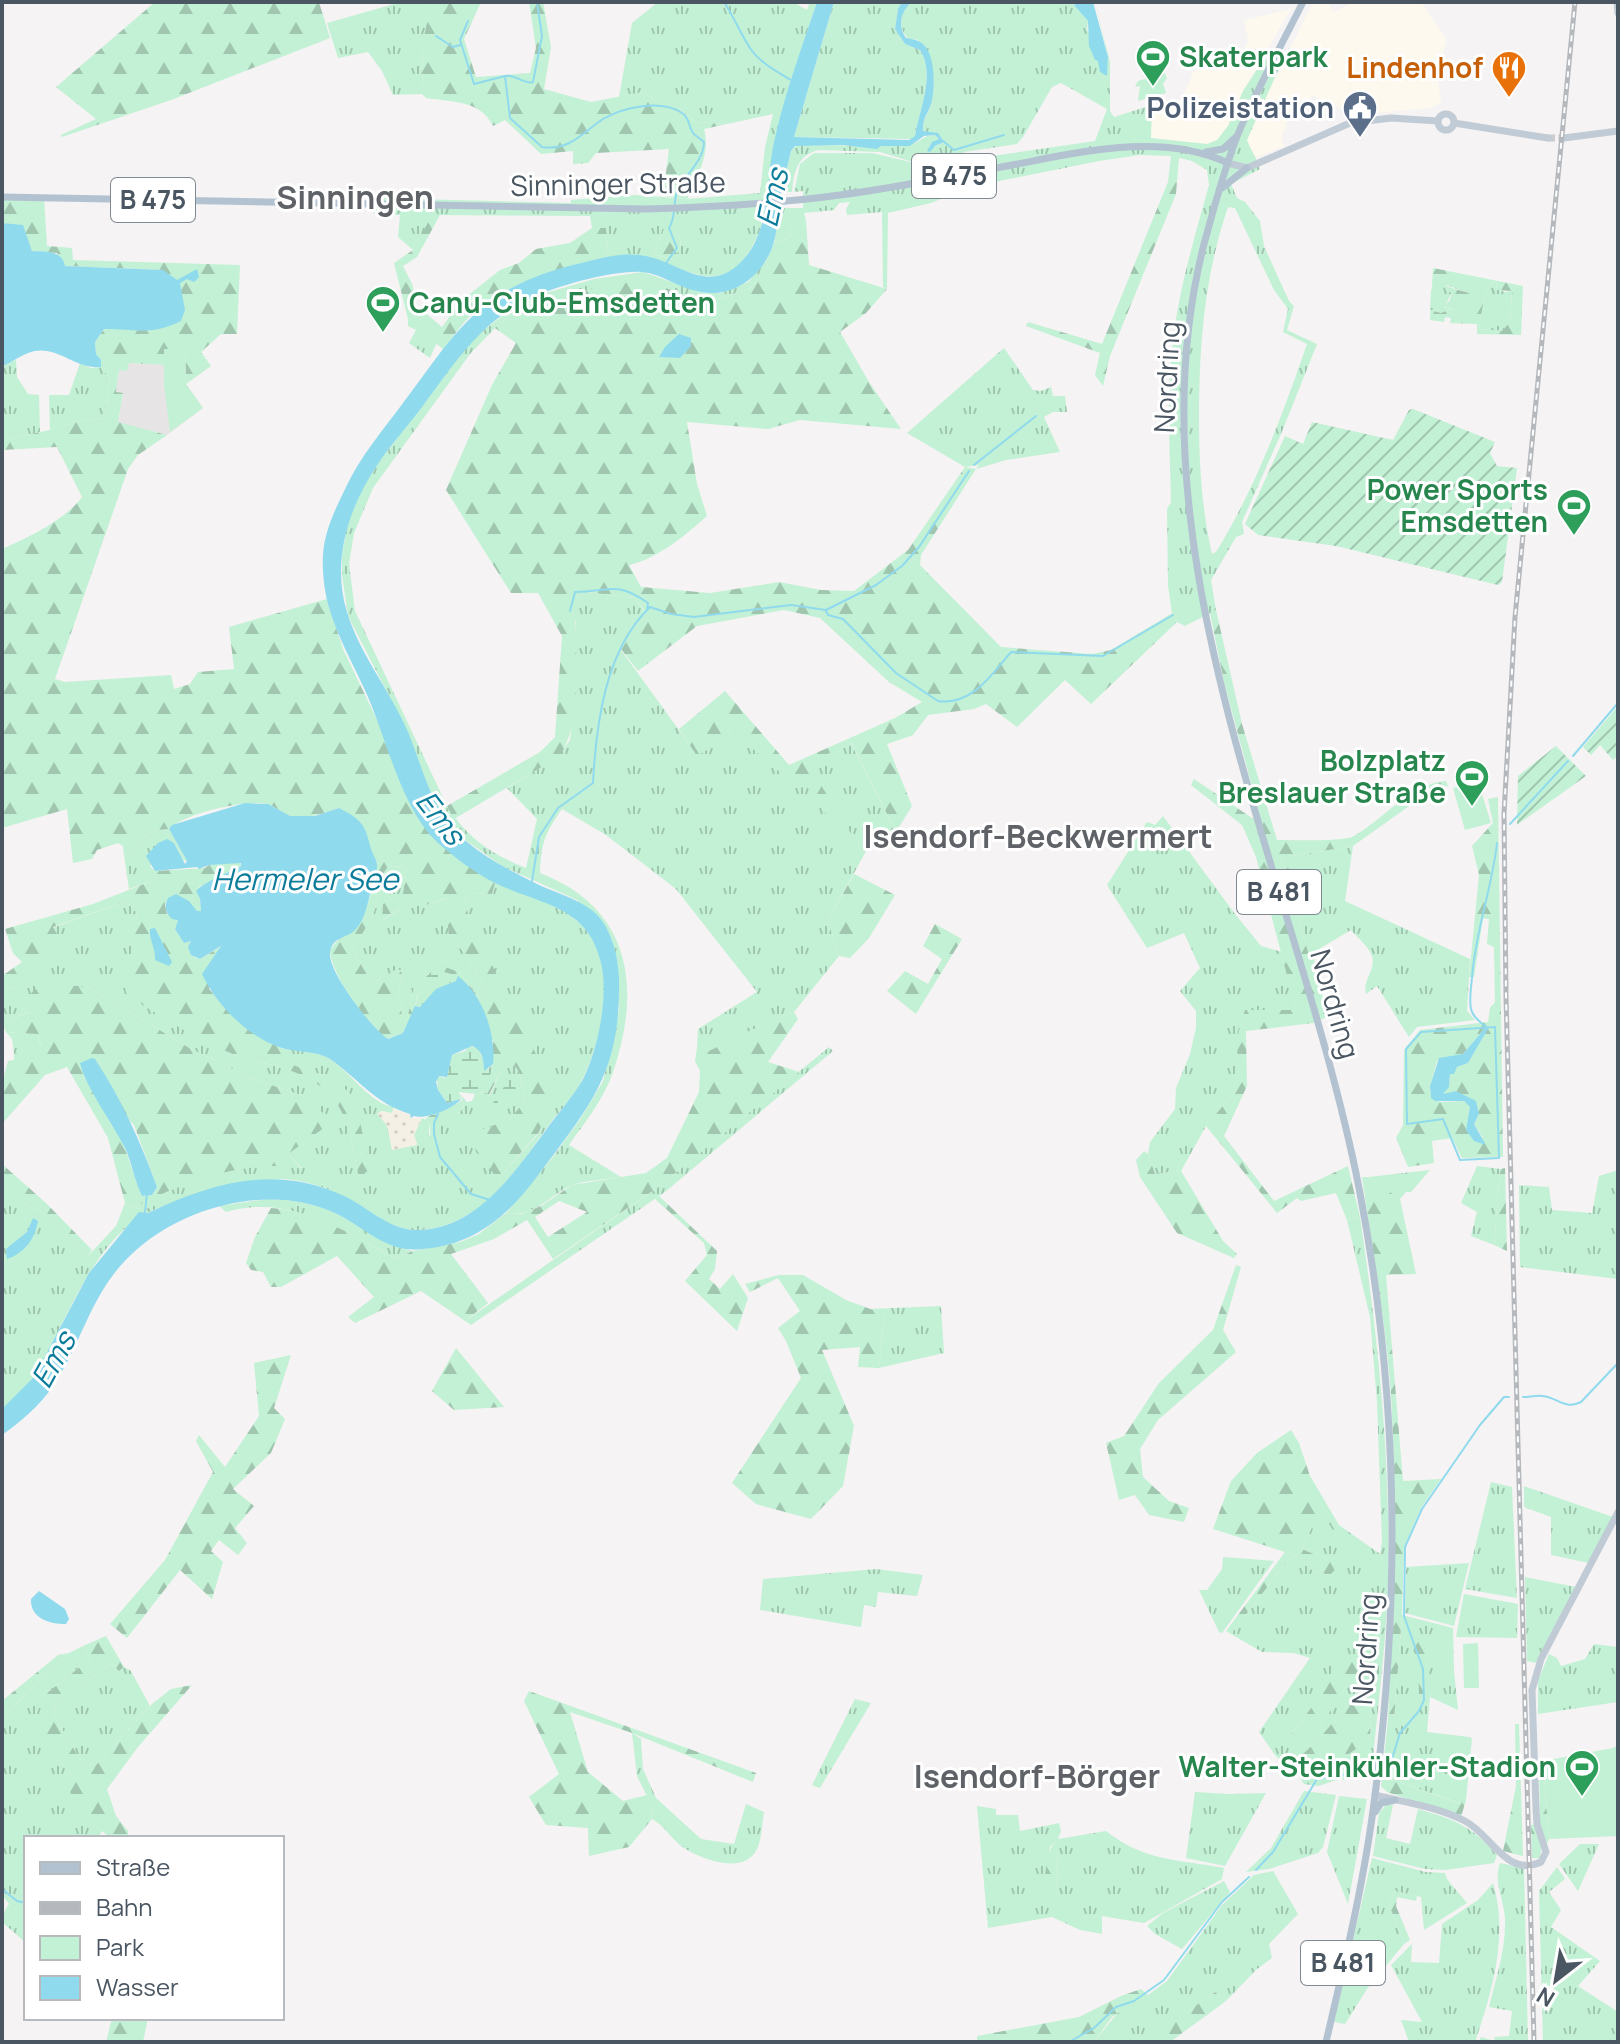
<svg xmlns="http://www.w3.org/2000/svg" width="1620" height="2044" viewBox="0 0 1620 2044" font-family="Manrope,sans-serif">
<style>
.commercial{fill:#fdf9ef}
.education{fill:#e6e4e5}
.grass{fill:url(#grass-tufts);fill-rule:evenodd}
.forest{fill:url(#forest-firs);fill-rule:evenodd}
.wetland{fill:url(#wetland-marsh)}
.sand{fill:url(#sand-dots)}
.park{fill:#c3f1d5}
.garden{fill:url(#garden-furrows)}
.water{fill:#90daee}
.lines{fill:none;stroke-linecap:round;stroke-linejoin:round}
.stream{stroke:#90daee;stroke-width:2}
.secondary-tunnel{stroke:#caccce;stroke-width:7;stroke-dasharray:7 3.5;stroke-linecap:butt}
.secondary{stroke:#c1cbd6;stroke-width:7}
.primary{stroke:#b3c2d1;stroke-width:7}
.rail-casing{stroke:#b5b8bd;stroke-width:5}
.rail{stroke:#fff;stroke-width:2;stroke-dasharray:6;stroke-linecap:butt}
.labels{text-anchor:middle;stroke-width:6;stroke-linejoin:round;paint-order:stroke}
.shield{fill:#fff;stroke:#808990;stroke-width:2}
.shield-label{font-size:26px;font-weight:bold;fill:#4a5661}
.leisure-label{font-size:28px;font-weight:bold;fill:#27864d;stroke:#fff;text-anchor:end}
.food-label{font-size:28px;font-weight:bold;fill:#c56008;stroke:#fff;text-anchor:end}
.service-label{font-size:28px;font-weight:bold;fill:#4e5e75;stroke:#fff;text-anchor:end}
.street-label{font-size:28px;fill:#4a5661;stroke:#fff}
.water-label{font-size:30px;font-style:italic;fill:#0c7c9b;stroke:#fff}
.quarter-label{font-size:32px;font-weight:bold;fill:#5f6368;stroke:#fff}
</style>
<defs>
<pattern id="grass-tufts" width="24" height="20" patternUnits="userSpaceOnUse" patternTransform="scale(2)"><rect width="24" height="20" fill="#c3f1d5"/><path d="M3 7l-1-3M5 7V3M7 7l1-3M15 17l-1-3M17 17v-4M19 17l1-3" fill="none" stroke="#a0c6b0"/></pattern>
<pattern id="forest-firs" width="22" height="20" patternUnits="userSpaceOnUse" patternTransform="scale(2)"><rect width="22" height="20" fill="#c3f1d5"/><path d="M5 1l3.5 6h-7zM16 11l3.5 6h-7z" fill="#a0c6b0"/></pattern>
<pattern id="wetland-marsh" width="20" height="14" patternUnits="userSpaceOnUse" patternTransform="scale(2)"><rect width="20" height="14" fill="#c3f1d5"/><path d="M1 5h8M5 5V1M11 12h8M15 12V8" fill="none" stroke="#a0c6b0"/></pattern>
<pattern id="sand-dots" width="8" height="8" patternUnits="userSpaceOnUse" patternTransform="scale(2)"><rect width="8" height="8" fill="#f5f0e5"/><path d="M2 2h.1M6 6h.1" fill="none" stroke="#d4d0c7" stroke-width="1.8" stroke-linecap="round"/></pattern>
<pattern id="garden-furrows" width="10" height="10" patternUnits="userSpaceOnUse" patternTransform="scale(2)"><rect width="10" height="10" fill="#c3f1d5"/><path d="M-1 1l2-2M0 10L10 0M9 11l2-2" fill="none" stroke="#a0c6b0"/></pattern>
</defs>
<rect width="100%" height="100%" fill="#f5f3f3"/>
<path class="commercial" d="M1313 2H1328L1333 12 1353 2H1421L1447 40 1437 72 1441 103 1431 108 1355 115 1312 95 1298 122 1289 118 1281 138 1284 146 1257 157 1251 151 1247 140 1251 128Z
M1291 9 1243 91 1228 126 1217 140 1208 144 1150 138 1152 109 1170 105 1181 99 1191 79 1192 72 1239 52 1246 46 1248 39 1244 20Z"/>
<path class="education" d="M185 349 186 384 203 408 167 435 118 423 123 394 116 392 119 370 128 363 163 365Z"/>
<path class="grass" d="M401 2H431L423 44 422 94 393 95 382 71 368 52 338 58 327 23Z
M658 2H793L807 10 810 2H817L791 80 760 230C721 325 675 242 607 258L606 229 592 228 590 216 433 215 413 250 398 237 400 215 375 214 373 212 376 198 571 203V200L635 195 687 199 760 193 765 147 773 114 727 124 695 122 679 107H665L643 92 619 97 632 23ZM664 230 678 231 681 244 674 260 653 254Z
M834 2H902L898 9 895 29 905 44 920 50C936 75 919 110 915 136L912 139 794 137Z
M911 2 989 4 1072 2 1088 21 1087 29 1106 76 1108 57 1095 2 1110 62V111L1114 117 1152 105 1151 138 1207 144 1217 140 1228 126 1243 91 1264 59 1280 66 1247 140C1251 151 1257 158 1260 169L1231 184 1237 198 1245 202 1260 221 1264 246 1289 301 1294 306 1287 330 1317 344 1281 434 1242 522 1244 534 1236 537 1211 580 1216 610 1185 626 1177 622 1174 613 1172 614 1168 585 1167 509 1171 502C1170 449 1166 394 1173 341 1179 288 1195 236 1209 185L1207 170 1192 161 1171 156 1140 155 1099 161 970 187 931 203 888 213 887 289 883 287 882 212 847 215 846 209 850 202 839 203 834 210 804 213 806 220 791 226 789 239 775 241 776 216 780 208H803V191L794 192 800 164 814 153H872L919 164 946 158 913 162 880 152 818 150C797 156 794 172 792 192H782L791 151 797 145 910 146 927 136 935 135 939 139 929 146 932 148 944 142 938 134 923 131C922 118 930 113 932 101 936 82 932 51 916 39L910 40C896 28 900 14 911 2ZM1061 83 1107 109 1095 141 965 160 964 152 1017 144 1023 137 1052 87ZM1228 207 1235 208 1274 290 1288 309 1283 332 1307 344C1282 416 1256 487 1216 552L1212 554C1202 511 1199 464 1199 420 1199 345 1204 278 1228 207Z
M766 261 769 267 749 289 718 299 684 295 651 282 525 305 495 328 470 354 373 488 354 533 349 564 355 611 447 806C466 837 492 855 526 868L537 819 507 788 559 756 570 740 576 686V622L572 610 579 591 634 598 645 612 621 650 697 755 735 733 799 788 806 784 860 862 828 920 839 956 794 1012 776 1018 707 1053 697 1048 698 1029 757 992 676 889 606 835 562 809C545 833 541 843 540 873 631 908 642 987 613 1072 604 1099 585 1122 569 1145L621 1177C606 1180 584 1180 570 1186 548 1197 533 1218 506 1213L552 1158 581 1118 603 1081 619 1010 618 965 612 939 577 900 502 866 464 839 439 810 424 779 407 731 348 616 342 575V554L348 522 362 488 381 459 458 358 476 336 514 307 535 296 594 279 643 272 704 293H720L748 282Z
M1435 274 1469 278V293L1446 285 1452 293 1444 307 1463 313 1465 314 1463 318 1446 311 1442 313 1430 310 1431 290 1438 284Z
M1493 281 1497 283 1496 289 1505 292 1512 291 1510 322 1502 331 1479 329 1484 298Z
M418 317 443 339 438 345 436 344 430 358 409 343 416 330 408 326V319Z
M1004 348 1033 390 1041 391 1051 387 1053 396H1065L1067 412H1053L1044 417 1060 452 1006 460 976 469 979 465 965 467 907 433Z
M16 360 17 377 28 394 39 395 40 432 2 440V364Z
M80 363 91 368 101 367 110 378 104 418 79 421 50 430 49 395H69Z
M850 741 896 832 872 839 864 855 807 764Z
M1163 816 1235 914 1261 946 1282 952 1296 1010H1245L1236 1090 1206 1126 1181 1171 1155 1174 1148 1154 1150 1142 1175 1109 1176 1088 1190 1054 1196 1028V1011L1180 991 1200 968 1184 933 1147 948 1107 885 1147 822 1155 825Z
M169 829 187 861 183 860 174 843 150 866 155 871 154 880 129 889 124 855 138 849C144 833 153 830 169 829Z
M1353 846 1345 901 1470 959 1467 1011 1475 1020 1417 1027 1409 1037 1377 986 1366 994C1362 981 1376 970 1372 956 1369 947 1358 938 1351 930L1309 955 1280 858Z
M407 866 403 894 383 920 405 906H423L447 898 449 940 464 951 489 995 479 998 459 972 414 989 408 1016 402 1015 398 993 403 975 398 969 378 981 369 978 353 951C357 938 366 929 372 917 380 901 375 882 388 867Z
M495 883C544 901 596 912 604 972 608 1006 598 1048 583 1078 576 1094 562 1108 551 1122 518 1168 479 1231 415 1230 390 1230 367 1207 345 1197 327 1188 302 1179 281 1179 270 1179 257 1184 246 1186 213 1194 178 1198 147 1213 93 1241 65 1325 35 1375 27 1389 14 1399 2 1409V1184L25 1204 43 1213 87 1257 116 1226 125 1203 134 1208C178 1183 252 1157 302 1168L288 1154 306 1097 248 1077 191 1049 88 987 2 1023V991L22 984 52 928 126 901 137 913 126 994C162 1017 198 1040 238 1056 252 1062 266 1063 280 1067 345 1086 348 1120 359 1178L369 1169 334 1079 283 1062 284 1049C298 1050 316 1051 328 1058 349 1070 370 1104 394 1107L392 1113 381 1111 390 1135 392 1150 417 1144 414 1135 422 1118 429 1121V1134L434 1141 439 1136 437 1124 460 1112 464 1105 460 1094 467 1102 472 1101 475 1094 484 1092 490 1095 506 1059C522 1067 522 1085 525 1101L509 1120 498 1179 539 1133 496 974 469 918 465 900 471 893 492 894Z
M6 1032 37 1034 41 1047 14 1054 12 1039Z
M829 1047 833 1051 665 1192 471 1325 465 1321 657 1188Z
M1477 1166 1500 1169 1494 1245 1471 1236 1477 1212 1461 1203Z
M1430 1170 1411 1192H1406L1400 1199 1368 1177Z
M1618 1170V1279L1520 1267 1519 1185 1549 1187 1552 1210 1592 1213 1599 1176Z
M267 1199C292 1200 317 1203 339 1215 364 1229 384 1244 412 1251L397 1259C344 1231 289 1193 226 1212L219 1206Z
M1360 1217C1378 1338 1391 1460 1388 1583 1386 1648 1377 1713 1371 1778L1336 1780 1319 1786 1314 1778 1370 1739 1374 1652 1314 1704 1287 1740 1290 1749 1319 1728 1350 1681 1361 1689 1318 1740 1288 1768 1275 1755 1259 1732 1310 1658 1294 1653 1262 1652 1231 1634 1292 1555 1299 1556 1313 1571 1329 1575 1338 1565 1302 1549 1320 1509 1333 1529 1339 1525 1380 1554 1382 1542 1377 1402 1370 1317 1347 1220Z
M941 1306 944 1353 879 1368 884 1315 870 1309Z
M1491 1482 1512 1487 1517 1598 1465 1589Z
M1524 1486 1613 1517 1589 1563 1551 1555V1517L1524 1507Z
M1223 1557 1274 1561 1222 1633 1219 1632 1199 1590H1207L1222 1569Z
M1469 1563 1454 1626 1405 1613 1406 1567Z
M876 1569 923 1575 917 1596 878 1592 876 1607 864 1605 861 1627 760 1610 763 1579Z
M1525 1577 1576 1587 1536 1663 1527 1661Z
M1464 1594 1518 1604 1517 1638 1456 1637Z
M1402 1615 1453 1628 1454 1671 1458 1710 1430 1697 1427 1732 1469 1737 1462 1804 1382 1776 1388 1719H1394Z
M1594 1644 1618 1647V1702L1538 1714V1681L1549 1654 1557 1658 1561 1666 1585 1659Z
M83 1646 90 1659 47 1693V1744L74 1779 95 1824 88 1838H26V1943L2 1922V1915L9 1904 2 1895V1717L69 1653Z
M111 1664 119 1671 124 1667 131 1671 150 1706 96 1765 83 1764 54 1716 55 1704Z
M855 1699 871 1703 820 1788 812 1785Z
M632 1733 641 1739 643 1769 656 1798 701 1839 734 1844 746 1804 764 1812C762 1823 762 1839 757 1849 744 1876 701 1859 684 1848 672 1840 665 1826 652 1819L651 1804 637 1776Z
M1304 1791 1336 1795 1323 1847 1318 1853 1269 1869 1246 1872 1271 1848Z
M1195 1792 1229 1794 1266 1793 1225 1866 1186 1858Z
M1339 1796 1367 1799 1348 1904 1327 1852Z
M1386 1805H1393L1386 1838 1410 1844 1418 1809C1455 1820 1471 1825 1497 1855L1494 1863 1445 1870 1425 1869 1373 1856 1379 1813Z
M977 1806 996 1809V1815H1018L1020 1831 1059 1823 1061 1831 1058 1839 1106 1831C1145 1862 1178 1859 1224 1868L1222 1879 1144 1923 1102 1916 1080 1918 1058 1905 1057 1841 1050 1847C1047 1871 1044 1893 1052 1917L988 1928Z
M1580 1844H1599L1578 1891 1559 1864Z
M1372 1858 1426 1872 1445 1873 1447 1879 1467 1903 1424 1930 1421 1897 1394 1891 1390 1907 1404 1944 1367 1989 1345 2024 1334 2022Z
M1500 1863 1524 1868 1528 2042H1479L1481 2037 1494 2041 1495 2037 1509 2036 1512 2011 1489 2007C1496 1978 1506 1949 1505 1919 1504 1899 1493 1882 1500 1863Z
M1557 1867 1565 1879 1549 1892 1561 1910 1551 1927 1600 1961 1578 1986 1618 2012V2042H1543L1539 1891Z
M1273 1871 1298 1914 1269 1944 1272 1958 1257 1969 1226 2001 1215 1992 1147 2041 1094 2042 1119 2011 1148 1995 1167 1981 1222 1905 1254 1875Z
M1224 1881 1230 1892 1182 1949 1155 1934 1147 1926 1163 1913Z
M1493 1883C1509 1935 1492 1992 1475 2042H1409L1401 2020 1422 2022 1391 1965 1412 1944 1411 1962 1439 1963 1442 1924 1478 1900Z"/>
<path class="forest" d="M155 2H319L330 38 171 100 62 137 61 135 96 119 56 87Z
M431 2H481L464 39 476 77 530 73 536 48 529 2H543L551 47 544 89 591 102 643 92 665 107H679L695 122 727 124 704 129C711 155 697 175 687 199L663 196 669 149 596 153 588 163 573 164V151L541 154 505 120 493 126C481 100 451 102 426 98L422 94 423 42Z
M1171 156 1179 157 1176 194 1110 356 1103 386 1095 375 1100 353 1026 326 1028 322 1102 344 1168 182Z
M2 197 44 198 47 246 72 248 73 260 240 265 237 334H221L201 352 211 366 186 384 185 350 164 349V365L129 363 127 371 119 370 116 392 123 393 118 422 167 435 138 455 128 469 55 679 65 682 171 675 174 689 190 684 198 672 234 669 229 627 327 599 343 649 434 839 495 883 492 894 471 893 465 900 469 918 554 1091 539 1132 498 1179 476 1152 474 1132 509 1120 525 1101C522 1085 522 1066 506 1060L489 1095 484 1092 493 1064V1040L418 994 414 1010 403 1033 387 1039C367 1025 331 975 330 950 339 936 354 929 362 916 370 903 370 892 375 879L339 808C324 813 304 821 289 816 281 813 274 805 266 804 246 799 183 814 169 829 153 830 144 833 138 849L124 855 123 846 118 843 97 850 92 859 73 863 67 809 2 828V549C29 537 64 521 82 497L57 447 2 450V440L50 430 79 421 104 418 110 378 101 367V360L96 354 95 342 104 329H121L163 270 65 266 57 253 32 251 22 226 2 223ZM407 866 403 894 383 904 382 920 405 906H423L446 898 449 941 464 951 489 995 479 998 459 972 430 962 414 989 408 1015H402L398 993 403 975 398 968 378 981 369 978 353 951C358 937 366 930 372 917 380 901 375 882 388 867Z
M432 215H440L417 257 403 266 412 284 417 306 442 327 461 301 500 270 519 263 536 249 570 243 592 228H606L607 258C562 267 506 283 471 315 461 325 452 338 443 349L438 345 442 339 418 317 408 319 394 263 413 250Z
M673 218 681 225 678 231 681 244 675 260 653 254 664 230 660 225Z
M806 220 809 265 887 289 866 313 840 332 869 382 901 429 800 420 768 429 687 422 697 484 707 516C686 535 657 559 629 565L641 587 710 593 779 582 821 590 854 591 908 550 965 467 976 469 921 555 920 565 1001 647 1092 654 1111 650 1174 612 1177 622 1091 704 1065 680 1017 727 986 704 974 709 928 715 913 735 887 744 912 806 896 832 851 742 808 764 864 855 860 862 806 785 799 789 735 733 697 756 679 729 725 691 789 765 895 718 922 702 889 682 820 618 784 610 697 626 638 671 621 649 645 611 634 598 579 591C571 613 576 612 576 634 576 673 581 722 560 756L454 819 447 806 540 752 555 737 562 636 538 593H511L446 490 492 385 516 343 495 328 525 305 613 283 651 282 684 295 718 299 749 289 769 267 766 261 775 241 789 239 791 226Z
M1433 268 1523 286 1521 335 1477 334V324L1450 323 1451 318 1445 317 1444 322 1430 320ZM1435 274 1469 279V293L1445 286 1446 291 1452 293 1450 300 1443 306 1454 310 1460 315 1464 313 1463 318 1446 311 1441 313 1430 310 1431 300 1433 299 1431 294 1435 293 1431 290 1439 285ZM1493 281 1497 283 1496 290 1512 291 1510 322 1502 331 1479 329 1484 298Z
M1216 610 1242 724 1277 840C1294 840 1342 842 1354 836 1384 819 1410 784 1446 781L1448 786 1433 789 1353 846 1280 858 1309 955 1313 954 1327 1017 1313 1023 1246 1031 1247 1086 1224 1136 1274 1201 1348 1166 1360 1217 1347 1220 1336 1193 1301 1201 1297 1198 1277 1213 1206 1126 1236 1090 1238 1034 1245 1010H1296L1256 857 1242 825 1191 785 1194 779 1252 818 1260 816 1224 682 1210 613Z
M1498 797 1503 1157 1462 1158 1452 1138 1432 1141 1434 1163 1408 1167 1396 1138 1403 1125 1404 1050 1420 1030 1488 1022 1490 1008 1495 1002 1494 947 1487 944 1489 919 1483 918 1474 977H1469L1479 875 1472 846 1493 823 1488 799ZM1485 1028H1488L1468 1063 1457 1067 1450 1074V1080L1443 1095 1456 1091 1479 1114 1474 1124 1483 1138 1466 1130 1471 1108 1464 1101 1440 1102 1431 1098 1430 1086 1437 1061 1463 1054Z
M228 862H240L241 866 199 887 197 893 200 899 201 911H197L190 905 168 898 165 905 167 914 178 920 175 929 185 943 190 940V951L194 957 200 959 222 946 209 989C233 1016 250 1034 284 1049V1062L334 1079 355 1098 370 1169 359 1178C348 1120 345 1087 280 1067 267 1063 252 1062 238 1056 198 1041 162 1017 125 994L137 913 126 901 53 927 66 950 22 984 2 991V976L22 962 13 953 5 929 93 904 154 880 155 871 205 868 209 865Z
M854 874 895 895 869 938 850 958 839 956 828 920Z
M935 924 962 939 916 1014 887 991 905 971 928 984 942 959 923 946Z
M42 983 88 987 191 1049 248 1077 306 1097 332 1122 288 1154 302 1169C252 1157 178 1183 134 1208L125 1203 108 1138 67 1067 45 1075 2 1124V1083L8 1061 14 1060V1054L41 1046 37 1034 6 1032 2 1023 29 1012 27 997ZM83 1075 134 1125 157 1187 152 1195 142 1196C135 1181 132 1168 127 1154 118 1127 99 1098 83 1075Z
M794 1012 798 1019 768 1062 799 1072 657 1188 553 1259 527 1220 494 1239 451 1254 488 1303 465 1321 421 1291 355 1323 348 1317 374 1297 337 1256 281 1287H271L263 1272 251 1270 246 1263 255 1237 271 1208C318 1211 356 1238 397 1259L412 1251 460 1242 479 1234 506 1213 521 1214 541 1206 572 1185 646 1173 667 1158 699 1092 700 1071 695 1061 697 1048 707 1052 776 1018ZM559 1201 587 1212 548 1237 535 1217Z
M1144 1151 1148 1154 1155 1174 1181 1171 1223 1241 1237 1254 1234 1258 1177 1233 1140 1177 1136 1160Z
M2 1164 46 1203 92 1250 87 1257 43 1213 25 1204 2 1184Z
M1505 1168 1507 1251 1494 1245 1500 1169Z
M1362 1177H1368L1400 1199 1416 1274 1386 1275 1403 1481 1441 1479 1421 1508 1404 1547 1402 1615 1394 1720 1388 1719C1393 1611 1397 1504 1391 1395 1386 1322 1372 1250 1362 1177Z
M659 1196 717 1251 715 1269 709 1279 720 1289 733 1274 748 1298 737 1331 685 1281 707 1255 704 1243 655 1199Z
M1236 1265 1241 1267 1223 1330 1236 1352 1158 1420 1140 1449 1143 1477 1169 1501 1189 1508 1184 1522 1149 1515 1135 1495 1119 1500 1106 1443 1124 1436 1159 1383 1213 1330Z
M779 1275H803L846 1300 884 1314 879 1368 858 1367 860 1347 822 1350 854 1426 843 1486 811 1519 756 1504 732 1483 801 1378 786 1341 778 1328 800 1311 778 1278 750 1292 745 1284Z
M456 1348 504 1407 454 1410 432 1391Z
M291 1355 274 1408 285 1419 271 1453 233 1489 254 1506 235 1528 247 1543 238 1555 219 1540 211 1551 223 1562 212 1599 180 1570 127 1638 110 1624 165 1560 213 1472 196 1441 199 1435 225 1467 259 1416 254 1363Z
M1291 1430 1299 1443 1310 1476 1339 1525 1333 1530 1320 1510 1302 1549 1339 1565 1330 1575 1313 1571 1299 1556 1292 1555 1231 1634 1226 1631 1285 1552 1213 1529 1231 1481 1257 1453Z
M1410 1619 1428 1661 1431 1694H1419L1418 1663 1404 1623Z
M106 1636 124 1667 119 1671 111 1664 55 1704 54 1716 83 1764 96 1765 152 1704 171 1689 192 1685 138 1747 107 1789 116 1816 128 1831V1838H111L102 1831 98 1838H88L95 1824 70 1792 74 1779 47 1744 36 1721 47 1693 90 1659 83 1646Z
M1374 1651 1370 1739 1315 1778 1319 1786 1304 1784 1291 1765 1318 1740 1361 1689 1350 1681 1319 1728 1289 1750 1287 1740 1314 1704 1337 1664Z
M69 1653 2 1717V1725V1701L58 1655Z
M529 1691 756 1773 753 1782 632 1733 570 1712 588 1772 623 1801 647 1795 651 1804 652 1819 629 1847 589 1856 588 1828 546 1825 529 1797 559 1774 524 1701Z
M1515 1724H1519L1523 1856 1503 1851 1516 1786Z
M1469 1737 1472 1738 1466 1800 1461 1817 1387 1792 1381 1786 1382 1776 1461 1804Z
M1539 1761H1543L1549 1839 1548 1842 1542 1844 1540 1858H1532L1531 1825 1540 1824Z
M1057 1840 1058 1904 1080 1918 1102 1916V1934L1080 1930 1052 1917C1045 1896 1040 1857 1057 1840Z
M1394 1891 1417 1896 1416 1901 1397 1897 1396 1906 1410 1940 1404 1944 1390 1907Z
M1141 1989 1148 1995 1112 2017 1094 2042H977V2036L1079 2017 1121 1996Z
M1215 1992 1226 2001 1170 2042H1144Z
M112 2018H148L143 2042H106Z"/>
<path class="wetland" d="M434 969 458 976V979L436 989 421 1007 415 1006 423 980Z
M469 1046 478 1048 488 1069 493 1064 486 1091 476 1094 459 1092 461 1099 447 1103 438 1090 437 1079 439 1076 445 1078 452 1055 465 1051Z
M512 1075 514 1077 517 1098 508 1109 495 1110 493 1103Z
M462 1100 464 1104 460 1112 438 1124 439 1136 434 1141 431 1139 429 1121 425 1119C436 1110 450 1109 462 1100Z"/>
<path class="sand" d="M394 1107 410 1115 411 1118H422L414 1135 417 1145 392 1150 387 1125 377 1114 381 1111 392 1113Z"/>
<path class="park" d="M1165 73 1167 78 1163 84 1166 93 1138 101 1140 86 1135 87 1138 81Z
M164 349H185L186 384 203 408 170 432 164 384Z
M1471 783 1482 794 1491 823 1465 830 1453 788Z
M1429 1637 1453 1638V1670L1434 1671 1426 1641Z
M1478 1643 1479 1688H1464L1463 1644Z
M1618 1745V1836L1549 1839 1543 1761 1613 1748Z"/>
<path class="garden" d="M1413 409 1495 442 1490 453 1497 466 1517 468 1502 582 1498 585 1336 546 1258 535 1245 524 1285 436 1303 444 1312 422 1393 440 1409 410Z
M1618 706V756L1613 760 1600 745 1591 755 1583 747Z
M1556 746 1586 776 1517 825 1518 776Z"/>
<path class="water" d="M817 2H834L794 137 909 140 915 136C919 110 936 75 920 50L905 44 895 29 898 9 902 2H911C901 13 897 25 906 38 910 39 914 39 918 41 936 48 935 85 932 101 929 113 922 118 923 131L938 133 944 142 935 146 930 152 927 151 932 142 939 139 935 135 924 136 910 146H881L877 149 843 145 795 146 791 151 776 216C781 257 745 300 701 292 680 289 663 274 642 272 613 270 557 286 531 298 481 321 454 364 422 407 408 426 391 444 378 464 349 506 331 561 347 612 359 653 391 692 408 732 424 771 432 813 466 841 487 859 513 872 537 884 556 893 576 898 593 911 611 926 618 955 619 977 621 1071 593 1102 539 1174 511 1212 480 1241 432 1248 417 1250 405 1251 391 1245 372 1238 356 1223 337 1214 302 1197 262 1196 225 1205 182 1215 140 1239 113 1275 88 1308 77 1350 54 1385 40 1405 22 1421 2 1435V1409L34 1377 89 1273 139 1212 148 1213C211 1183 275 1164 342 1195 365 1205 388 1229 414 1230 475 1232 514 1173 546 1130 557 1114 572 1098 582 1081 598 1051 609 996 601 963 588 905 540 905 495 883 475 873 454 857 437 842 402 809 387 741 368 697 354 665 337 637 328 604 324 589 322 569 323 554 325 529 336 508 346 487 360 457 383 430 403 403 456 332 477 291 569 266 591 261 616 252 639 255 678 259 706 297 741 262 770 233 766 185 773 147 783 98 801 50 817 2Z
M1077 2H1093L1108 57 1107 76 1100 72 1098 61 1095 60 1089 46 1088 21 1074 5Z
M2 223 23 225 32 251C47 252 62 250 65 266L163 270 177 280 197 269 199 277 194 282 187 279 180 283 185 310 181 321C150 336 136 329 104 329L95 342 96 354 101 360V367C75 370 55 342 28 353 20 356 12 362 5 365L2 364Z
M679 334 691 338V346L680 358 659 357 665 347Z
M245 803 268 804 290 816H315L339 808C362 820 365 824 371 849 373 855 377 860 377 866 377 875 372 881 371 890 368 902 365 919 356 929 347 939 332 936 330 953 328 972 372 1029 388 1039L403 1033 415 1006 420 1007 436 989 456 981 458 976C483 995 496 1034 493 1064L484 1071C484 1061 483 1050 472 1046L452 1055 447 1077 439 1076 436 1082 438 1090 447 1103 461 1099C454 1108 427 1120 414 1116L411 1118 410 1114C374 1103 360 1080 330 1059 316 1050 297 1053 282 1048 248 1037 217 1006 202 974L221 946 200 959 191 955 188 947 191 941 184 943 175 929 178 920 172 919C165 912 164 907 168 898L176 894 189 901 197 911H201L200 899 196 891C205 881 227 874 241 866V863L209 865 199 869 197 867 155 871 146 856 158 843 167 839 174 843 185 864 187 861 169 829 172 825Z
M155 928 172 962 169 966 155 960C156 949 149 941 150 929Z
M1489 1027 1468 1063 1457 1067 1454 1074H1450L1449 1087 1443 1094 1456 1091 1476 1101 1479 1114 1474 1124 1486 1145 1474 1141 1466 1130 1470 1107 1464 1101H1435L1431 1098 1430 1086 1439 1058 1463 1054 1485 1028Z
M92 1058 95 1059C122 1100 140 1141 157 1187L152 1195 142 1196C134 1180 132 1163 125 1148 112 1122 86 1088 80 1063Z
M33 1218 38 1221C35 1239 25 1253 7 1259L6 1249 27 1232Z
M39 1591 65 1609 69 1619 66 1624C49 1624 30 1618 31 1599Z"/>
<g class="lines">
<path class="stream" d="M537 2 542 36 533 82C525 85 515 74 505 76L510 118 542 147C570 151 582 133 603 119 624 107 661 99 682 113 691 119 688 128 694 134 697 137 701 139 704 142 704 159 688 173 680 185 671 199 678 214 669 228L677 248 666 263
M724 2C734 17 740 33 750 48 759 62 776 71 791 80
M468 21 460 40 474 84 505 76
M436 36 453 47 460 45
M943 141 954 150 1004 135
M974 465 1036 416
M570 611 575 592C610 592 616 580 648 603L647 610
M826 611 828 615 843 619 896 673 938 701C972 706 992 674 1011 652L1103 656 1173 615
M1573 756 1618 703
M1510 824 1568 761
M532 881 539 837 558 808 593 783C596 725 605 650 650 607L671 614 694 617 791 605 826 610 876 585 902 566 919 547 969 471
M1495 1027 1499 1158 1460 1160 1443 1119 1407 1124 1406 1049 1421 1032Z
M1487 1028C1481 1022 1473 1018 1471 1009 1469 1000 1471 988 1472 978 1475 932 1492 889 1497 843
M438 1114 434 1123V1134L440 1157 471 1194 490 1200
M145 1212 147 1194
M1523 1397C1529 1397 1537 1395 1543 1396 1558 1398 1565 1410 1581 1402L1618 1363
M1387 1765 1391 1762 1400 1733 1419 1711 1424 1700 1423 1669 1404 1616 1405 1547 1422 1509 1480 1425 1504 1397H1509
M1256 1870 1273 1852 1317 1779 1369 1771
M2 1889 17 1901 26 1903
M1069 2042 1094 2028 1116 2007 1134 2001 1164 1980 1222 1902 1249 1877"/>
<path class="secondary-tunnel" d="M1548 138H1564"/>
<path class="secondary" d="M1617 2 1618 13
M1438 122a8 8 0 1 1 16 0a8 8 0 1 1-16 0Z
M1454 123 1548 138
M1564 138 1618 131
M1228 163 1247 168 1350 123 1391 118 1438 121
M1375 1795C1404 1802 1438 1807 1465 1821 1491 1834 1506 1878 1541 1862L1546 1852 1537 1824 1536 1808 1532 1690 1541 1659 1618 1512"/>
<path class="primary" d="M1303 2C1281 46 1257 89 1238 134 1224 169 1214 208 1204 244 1125 555 1300 887 1359 1188 1398 1388 1401 1593 1375 1795 1365 1878 1345 1961 1326 2042
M1206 152 1223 149 1237 136
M1222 188 1247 168
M2 197 646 209C711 207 775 204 840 195 896 188 951 176 1007 166 1077 153 1160 131 1228 163
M1375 1812 1381 1803 1395 1800"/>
<defs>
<path id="rail" d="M1534 2042 1506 997 1504 814 1515 617 1575 2"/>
</defs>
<use href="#rail" class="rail-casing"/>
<use href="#rail" class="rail"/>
</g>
<defs>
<symbol id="stadium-pin" viewBox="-11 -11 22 30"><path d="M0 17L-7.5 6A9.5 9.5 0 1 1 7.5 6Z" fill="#2e9e5b" stroke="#fff"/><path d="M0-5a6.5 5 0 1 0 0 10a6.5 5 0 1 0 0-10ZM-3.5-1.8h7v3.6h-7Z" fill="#fff"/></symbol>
<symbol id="restaurant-pin" viewBox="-11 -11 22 30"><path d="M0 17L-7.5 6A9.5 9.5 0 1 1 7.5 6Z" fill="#e8710a" stroke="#fff"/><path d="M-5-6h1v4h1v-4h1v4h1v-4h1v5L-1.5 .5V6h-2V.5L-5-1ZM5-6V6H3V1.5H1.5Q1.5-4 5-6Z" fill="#fff"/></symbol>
<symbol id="civic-pin" viewBox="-11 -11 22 30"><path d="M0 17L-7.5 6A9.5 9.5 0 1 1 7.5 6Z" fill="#5c6f8a" stroke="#fff"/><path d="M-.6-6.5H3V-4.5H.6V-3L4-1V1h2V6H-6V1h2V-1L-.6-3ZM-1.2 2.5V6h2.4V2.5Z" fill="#fff"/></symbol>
</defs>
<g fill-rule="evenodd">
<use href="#stadium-pin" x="1133" y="37" width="40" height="54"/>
<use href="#restaurant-pin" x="1489" y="48" width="40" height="54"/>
<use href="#civic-pin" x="1340" y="88" width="40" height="54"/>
<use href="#stadium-pin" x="363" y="283" width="40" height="54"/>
<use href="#stadium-pin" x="1554" y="486" width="40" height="54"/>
<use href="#stadium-pin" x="1452" y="757" width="40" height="54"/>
<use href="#stadium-pin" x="1562" y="1747" width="40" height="54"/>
</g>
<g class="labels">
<g class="shield">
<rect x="912" y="154" width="84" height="44" rx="6"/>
<rect x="111" y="178" width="84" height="44" rx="6"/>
<rect x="1237" y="870" width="84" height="44" rx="6"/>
<rect x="1301" y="1941" width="84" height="44" rx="6"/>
</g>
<g class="shield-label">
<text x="954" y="185">B 475</text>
<text x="153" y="209">B 475</text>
<text x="1279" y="901">B 481</text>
<text x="1343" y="1972">B 481</text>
</g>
<g class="leisure-label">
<text x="1179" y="67" text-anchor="start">Skaterpark</text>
<text x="409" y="313" text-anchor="start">Canu-Club-Emsdetten</text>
<text x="1548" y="500">Power Sports<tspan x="1548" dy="32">Emsdetten</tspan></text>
<text x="1446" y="771">Bolzplatz<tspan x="1446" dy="32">Breslauer Straße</tspan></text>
<text x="1556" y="1777">Walter-Steinkühler-Stadion</text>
</g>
<g class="food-label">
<text x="1483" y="78">Lindenhof</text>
</g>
<g class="service-label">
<text x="1334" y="118">Polizeistation</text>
</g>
<g class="street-label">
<text transform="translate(618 184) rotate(-1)" y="10">Sinninger Straße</text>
<text transform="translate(1167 377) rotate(-87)" y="10">Nordring</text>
<text transform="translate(1335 1004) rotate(74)" y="10">Nordring</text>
<text transform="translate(1366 1649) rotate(-86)" y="10">Nordring</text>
</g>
<g class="water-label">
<text transform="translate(773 198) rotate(-78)" y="10">Ems</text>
<text transform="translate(440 818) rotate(52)" y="10">Ems</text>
<text x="305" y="890">Hermeler See</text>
<text transform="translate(54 1360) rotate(-61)" y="10">Ems</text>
</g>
<g class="quarter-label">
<text x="355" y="209">Sinningen</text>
<text x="1038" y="848">Isendorf-Beckwermert</text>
<text x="1037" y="1788">Isendorf-Börger</text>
</g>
</g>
<rect width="1620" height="2044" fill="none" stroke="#4a5661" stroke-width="8"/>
<rect x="24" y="1836" width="260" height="184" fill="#ffffff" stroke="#b7bbc0" stroke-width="2"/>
<rect x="40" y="1862" width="40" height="12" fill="#b3c2d1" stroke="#b7bbc0" stroke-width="2"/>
<text x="96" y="1876" font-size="24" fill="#4a5661">Straße</text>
<rect x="40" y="1902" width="40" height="12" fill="#b5b8bd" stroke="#b7bbc0" stroke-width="2"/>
<text x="96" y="1916" font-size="24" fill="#4a5661">Bahn</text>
<rect x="40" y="1936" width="40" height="24" fill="#c3f1d5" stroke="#b7bbc0" stroke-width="2"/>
<text x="96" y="1956" font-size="24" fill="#4a5661">Park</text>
<rect x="40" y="1976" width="40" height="24" fill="#90daee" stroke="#b7bbc0" stroke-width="2"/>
<text x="96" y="1996" font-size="24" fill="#4a5661">Wasser</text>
<g transform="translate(1556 1980) rotate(211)" stroke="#ffffff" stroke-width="6" paint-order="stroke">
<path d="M0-6L14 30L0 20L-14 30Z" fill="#4a5661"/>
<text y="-12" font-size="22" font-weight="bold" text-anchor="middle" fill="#4a5661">N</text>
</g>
</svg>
